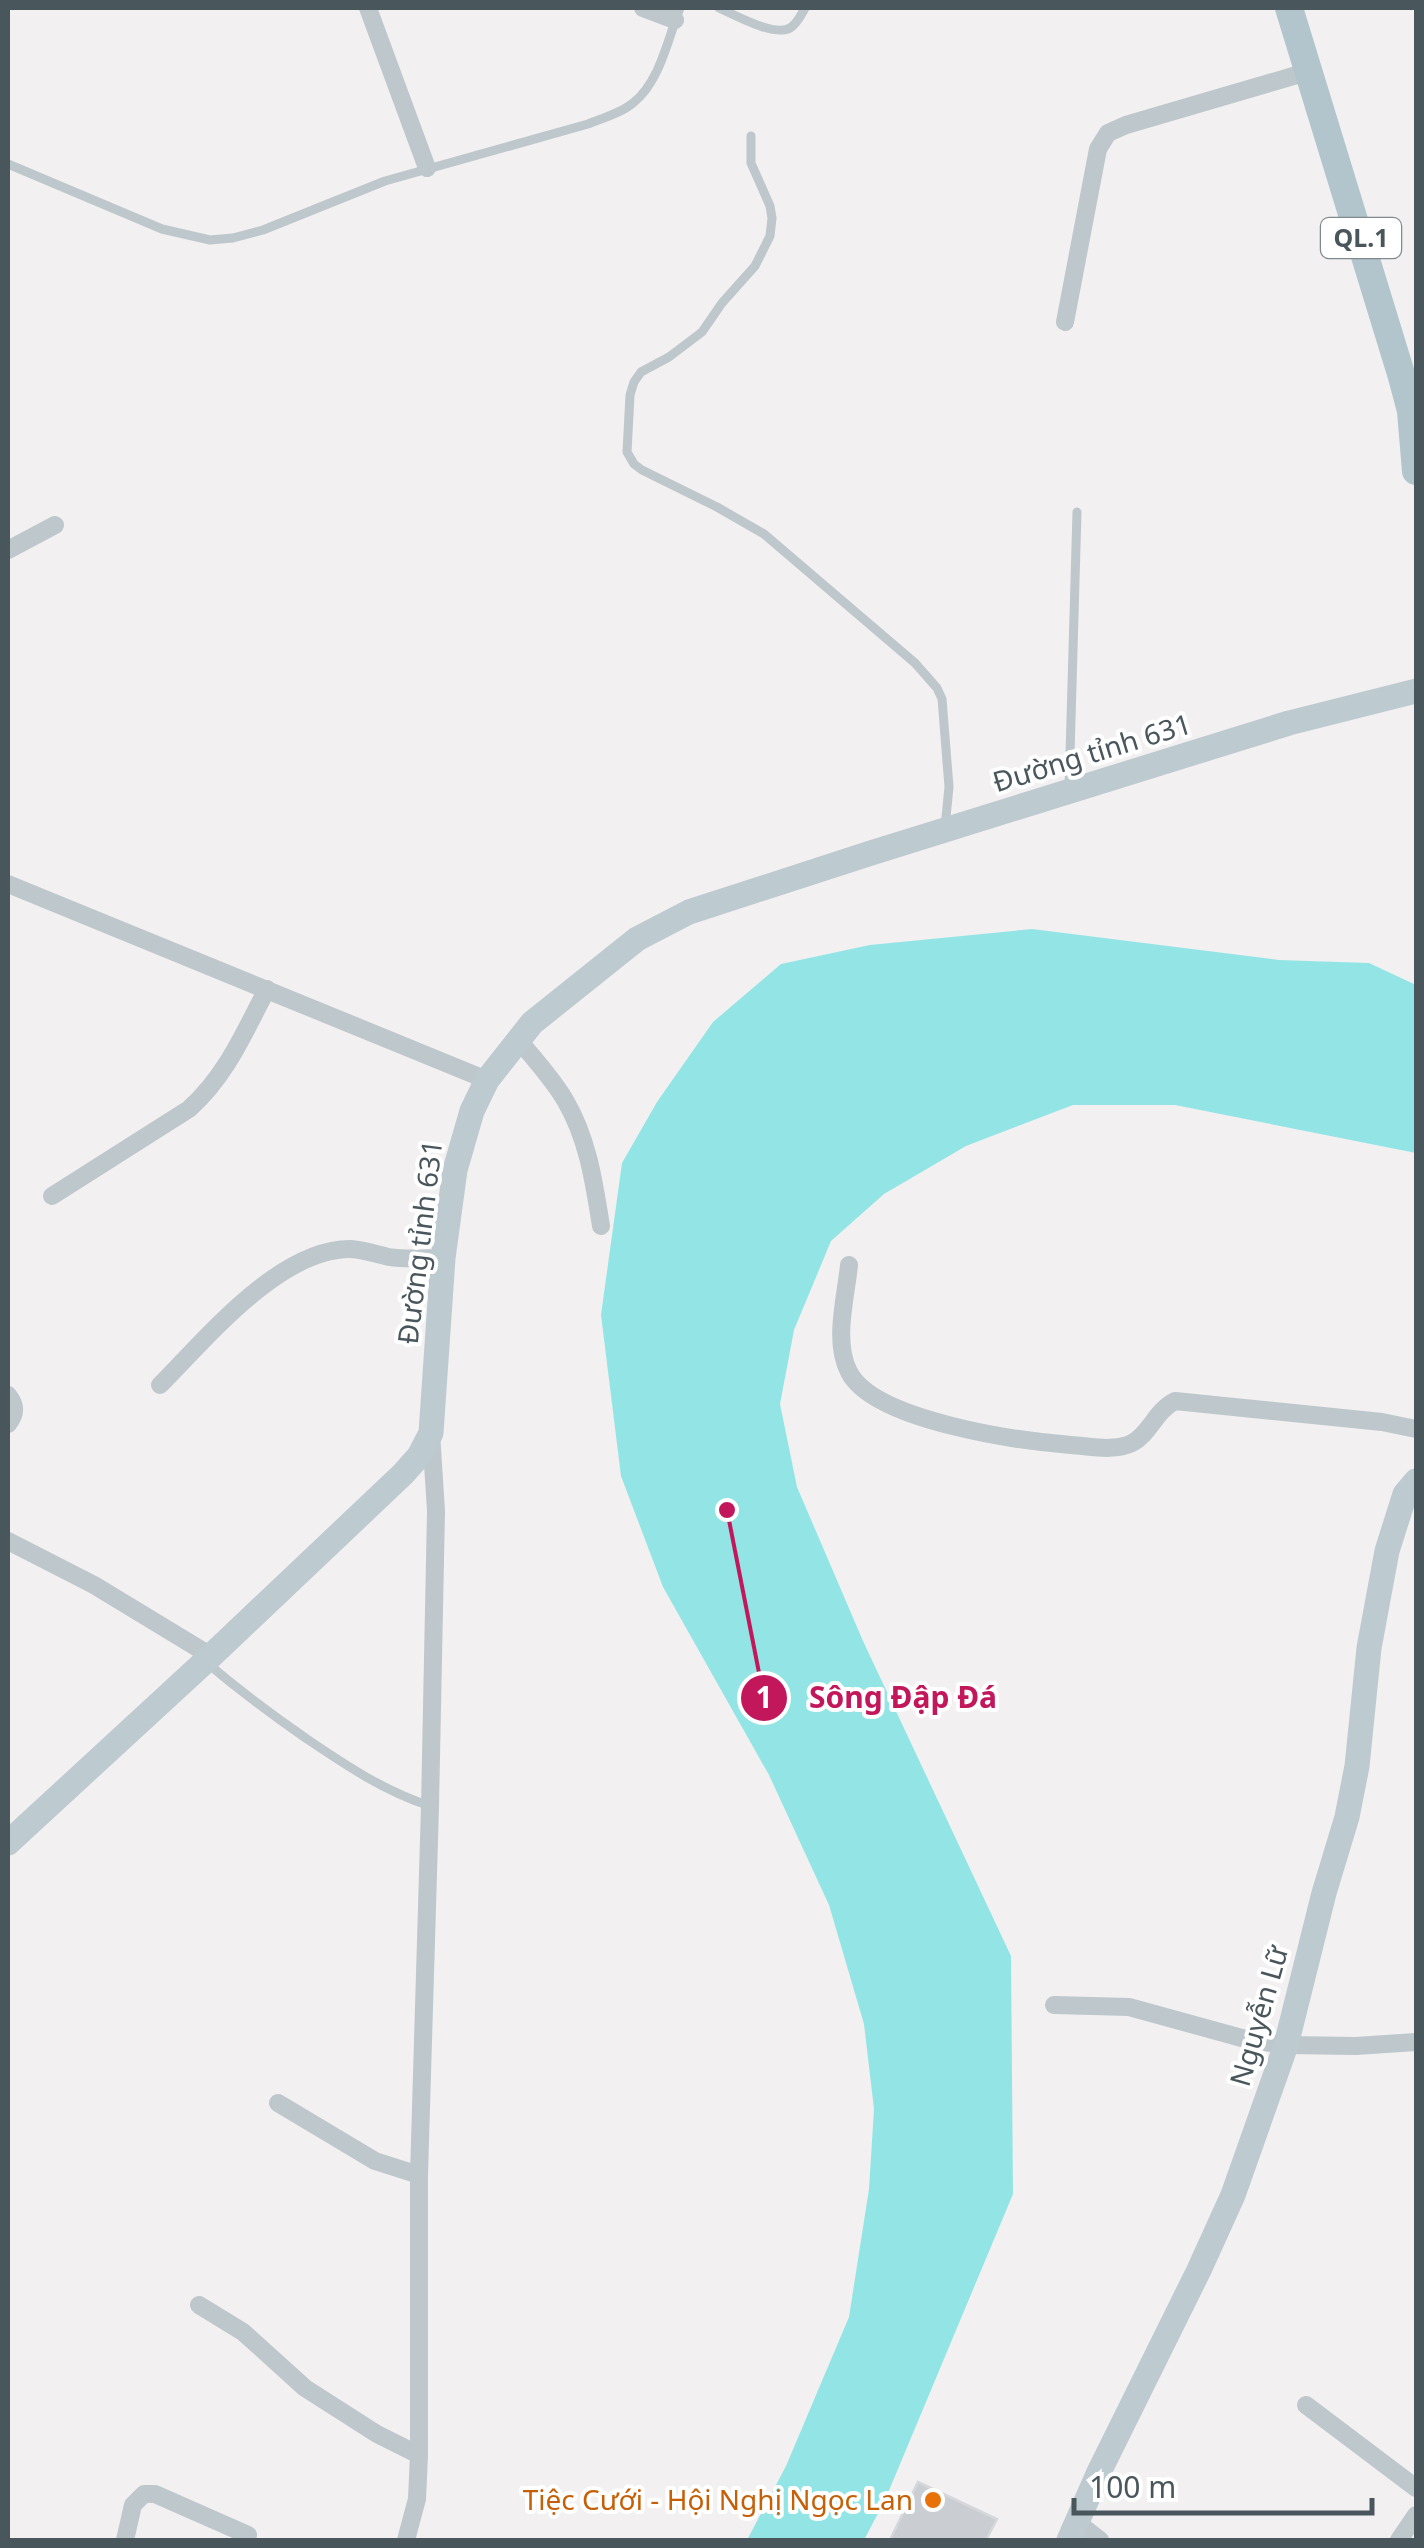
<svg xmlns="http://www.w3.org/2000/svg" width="1424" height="2548" viewBox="0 0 1424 2548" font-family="'Noto Sans',sans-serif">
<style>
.water{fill:#93e5e5}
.building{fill:#caced2;stroke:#d5d8db;stroke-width:2.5}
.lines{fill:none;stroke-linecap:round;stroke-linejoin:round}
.lane{stroke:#bdc7cc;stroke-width:9}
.street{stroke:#bdc7cc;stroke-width:18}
.secondary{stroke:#bdcad0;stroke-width:25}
.primary{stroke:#b2c5cc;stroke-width:28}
.food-dot{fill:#e8710a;stroke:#fff;stroke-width:4}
.labels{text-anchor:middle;stroke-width:8;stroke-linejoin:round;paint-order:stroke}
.shield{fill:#fff;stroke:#80898d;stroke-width:2.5}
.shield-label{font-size:25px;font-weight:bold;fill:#49575c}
.street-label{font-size:28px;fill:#49575c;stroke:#fff}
.food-label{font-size:28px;fill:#c56008;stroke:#fff;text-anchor:end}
.leader{fill:none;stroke:#c2185b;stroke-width:4}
.callout-dot{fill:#c2185b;stroke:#fff;stroke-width:4}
.mark-label{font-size:30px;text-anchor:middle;font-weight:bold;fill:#fff}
.callout-label{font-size:30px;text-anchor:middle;font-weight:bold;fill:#c2185b;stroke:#fff;stroke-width:8;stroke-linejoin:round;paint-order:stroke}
</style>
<rect width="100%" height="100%" fill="#f2f0f1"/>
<path class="water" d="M1032 929 1279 960 1369 963 1416 985V1153L1175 1105H1073L966 1146 884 1194 831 1241 794 1330 780 1404 797 1487 863 1641 1011 1956 1013 2194 885 2500 864 2540H747L786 2466 849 2317 869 2189 874 2109 864 2024 829 1905 769 1775 663 1587 621 1476 601 1315 622 1163 657 1102 713 1022 781 964 870 945Z"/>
<path class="building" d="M918 2482 997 2519 986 2540H890Z"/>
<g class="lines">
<path class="lane" d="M719 8C735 15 774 37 790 28 797 24 801 15 805 8
M751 136V163L770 206 772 218 770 236 755 266 722 303 702 332 669 357 641 372 634 382 630 395 627 452 634 464 642 470 717 507 764 534 915 663 937 688 942 699 949 787 945 827
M8 164 162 229 210 240 233 238 263 230 385 181 588 124C603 118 621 113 633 103 660 82 668 38 680 8
M1069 789 1077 512
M207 1663C239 1690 272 1715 307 1739 347 1766 384 1791 430 1806"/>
<path class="street" d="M368 8 427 168
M643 8 675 20
M1065 322 1098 149 1108 133 1126 125 1307 72
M8 550 55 525
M8 884 487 1080
M518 1039C534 1059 552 1078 565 1100 588 1139 594 1182 601 1226
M52 1196 189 1109C226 1076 244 1033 267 989
M849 1265C846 1297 833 1342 849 1372 874 1421 1019 1441 1071 1445 1089 1446 1114 1452 1132 1443 1150 1434 1155 1411 1175 1401L1382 1422 1416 1429
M160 1385C206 1339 280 1248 351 1249 364 1250 376 1254 389 1257 406 1260 425 1258 443 1258
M8 1395C16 1405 17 1413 8 1424
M8 1541 94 1585 211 1656
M1054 2005 1129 2007 1249 2040 1286 2045 1356 2046 1416 2042
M278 2103 375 2161 419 2175
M199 2305 243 2332 305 2388 377 2434 419 2455
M1306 2405 1416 2488
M1078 2523 1100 2540
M125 2540 133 2505 144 2494H155L248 2535
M406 2540 417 2499 419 2455V2175L430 1806 436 1511 431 1433
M1399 2540 1416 2515"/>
<path class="secondary" d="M8 1843 211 1656 403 1474 419 1456 431 1433 443 1258 455 1170 472 1111 487 1080 532 1023 637 939 689 912 871 853 1289 723 1416 691
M1069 2540 1099 2472 1199 2270 1233 2195 1286 2045 1324 1893 1347 1817 1357 1766 1369 1648 1387 1551 1405 1494 1416 1481"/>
<path class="primary" d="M1289 8 1402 377 1411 411 1416 471"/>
</g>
<circle class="food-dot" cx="933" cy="2500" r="10"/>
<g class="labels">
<rect class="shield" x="1321" y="218" width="80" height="40" rx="8"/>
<g class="shield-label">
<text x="1361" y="247">QL.1</text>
</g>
<g class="street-label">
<text transform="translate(1092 753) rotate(-17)" y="10">Đường tỉnh 631</text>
<text transform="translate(420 1242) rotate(-83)" y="10">Đường tỉnh 631</text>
<text transform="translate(1259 2016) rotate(-74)" y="10">Nguyễn Lữ</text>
</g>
<g class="food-label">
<text x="913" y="2510">Tiệc Cưới - Hội Nghị Ngọc Lan</text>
</g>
</g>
<path class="leader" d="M727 1510L764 1698"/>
<g class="callout-dot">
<circle cx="727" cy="1510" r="10"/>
<circle cx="764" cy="1698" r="25"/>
</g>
<g class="mark-label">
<text x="764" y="1708">1</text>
</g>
<g class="callout-label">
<text x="903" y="1708">Sông Đập Đá</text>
</g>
<rect width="1424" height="2548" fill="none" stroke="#49575c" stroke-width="20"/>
<path d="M1074 2498v15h298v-15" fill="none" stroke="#49575c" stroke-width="5"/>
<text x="1089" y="2498" font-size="30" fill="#49575c" stroke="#ffffff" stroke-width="8" paint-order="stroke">100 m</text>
</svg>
